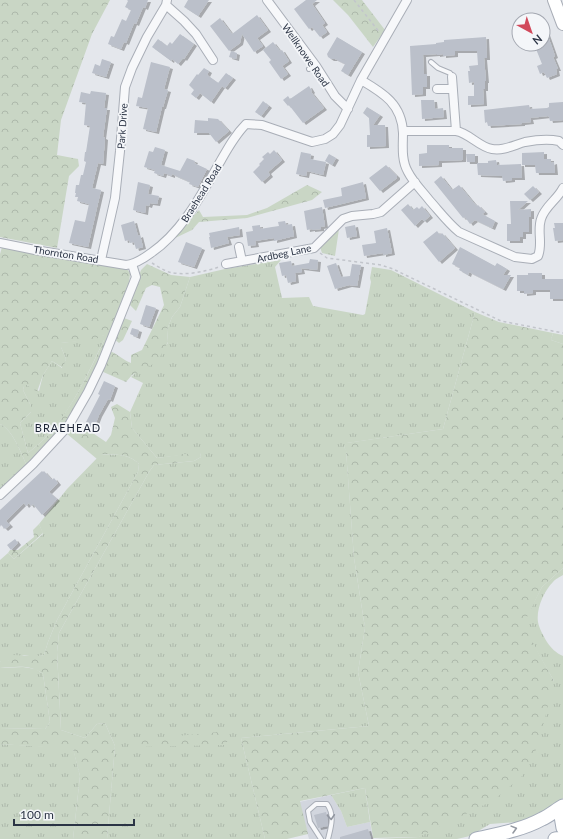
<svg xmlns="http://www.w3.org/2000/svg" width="563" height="839" viewBox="0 0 563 839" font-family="Lato,sans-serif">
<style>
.built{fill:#d2d6de}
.grass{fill:url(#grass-tufts)}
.forest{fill:url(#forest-crowns);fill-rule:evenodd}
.building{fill:#bbc0ca;filter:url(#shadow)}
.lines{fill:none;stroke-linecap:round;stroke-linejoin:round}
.lane-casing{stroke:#a9aeb7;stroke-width:6}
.street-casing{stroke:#a9aeb7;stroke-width:10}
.secondary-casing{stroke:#a9aeb7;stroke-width:14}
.primary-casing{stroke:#a3abb8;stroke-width:15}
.path{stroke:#c2c5cb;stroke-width:1.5;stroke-dasharray:3 3;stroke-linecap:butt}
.lane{stroke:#f7f8fa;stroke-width:4}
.street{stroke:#f7f8fa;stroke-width:8}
.secondary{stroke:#fff;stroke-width:12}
.primary{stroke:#fff;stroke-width:13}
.oneway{stroke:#9196a0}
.oneway2{stroke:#959aa2}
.labels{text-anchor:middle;stroke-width:3.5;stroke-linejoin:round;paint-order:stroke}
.street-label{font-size:10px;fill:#2b3445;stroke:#f4f6f9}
.neighbourhood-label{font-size:11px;letter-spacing:1px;fill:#1d2536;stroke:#f4f6f9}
</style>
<defs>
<pattern id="grass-tufts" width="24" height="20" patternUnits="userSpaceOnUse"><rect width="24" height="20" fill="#c9d6c5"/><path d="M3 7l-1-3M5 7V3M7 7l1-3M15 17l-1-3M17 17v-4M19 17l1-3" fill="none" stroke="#adb8ab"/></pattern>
<pattern id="forest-crowns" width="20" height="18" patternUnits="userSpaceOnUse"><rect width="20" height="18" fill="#c9d6c5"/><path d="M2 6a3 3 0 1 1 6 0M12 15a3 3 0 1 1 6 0" fill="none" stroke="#adb8ab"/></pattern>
<filter id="shadow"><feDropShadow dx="3" dy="2" stdDeviation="0" flood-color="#0004"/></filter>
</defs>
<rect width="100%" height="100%" fill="#e4e7ec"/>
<path class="built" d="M331 795 341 811 347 827 370 822 373 839H309L299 802Z"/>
<path class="grass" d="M344 223 339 229 335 256 322 253 320 247Z
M281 260 275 267 282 298 309 297 313 306 363 315 365 314 371 282 370 278 372 267 391 270 475 312 443 429 347 443 344 447 346 450 354 558 365 628 358 672 369 726 241 738 265 839H107L115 746 105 723 97 724 85 738 61 730 57 652 59 633 149 472 154 465 194 461 201 457 200 453 157 458 132 428 130 412 143 383 131 377 168 343 167 330 172 317 180 307 190 277 225 269Z
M553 333 563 335V344L551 340Z
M104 335V340C88 373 74 406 49 434 43 441 35 447 28 453L20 423 31 412V406L23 390 24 385H27L39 391 43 375 52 361 62 368 66 359 61 347V343L77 341Z
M0 424C13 430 21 453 27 466L0 489Z
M101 454C116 455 128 453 139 464L138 472 57 620 48 642 44 655 34 657 24 655 2 663 0 661V560L8 553 14 559 43 534 39 524 67 489Z
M563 568V575C560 577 555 579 553 582 544 591 536 609 538 622 539 628 544 637 547 642 551 648 556 653 563 656V798L548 809 519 822 490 824 470 836 457 839H373L419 837 554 681 522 625 542 587Z
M23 667 36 669 43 674 50 722 45 729 0 728V668Z
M0 744 73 748 80 776 73 839H0Z
M365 788 370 822 347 827 341 811 331 795Z"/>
<path class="forest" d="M0 0H110L92 34 61 120 57 155 78 159 79 166 69 176 57 248 0 237Z
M333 0H362L385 30 373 47 348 15Z
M307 185 322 192 312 200 247 218 199 222 192 230 171 240 199 210 203 217 247 215 267 208Z
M2 247 127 269 130 273 129 285 92 379 67 424 27 466C21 453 13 430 0 424V254ZM104 335V340C88 374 74 405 49 434 43 441 35 447 28 453L20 423 31 412V406L23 390 24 386 27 385 37 392 43 375 52 361 63 368 66 359 61 347V343L94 340Z
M147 264 171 275 190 277 180 307 172 317 167 330 168 342 157 362 132 375 126 382 101 371 109 351C117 353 123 360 131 363V355L142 350 164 305 160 287 152 285 146 288 136 311 129 304 141 270Z
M475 312 499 322 553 333 551 340 563 344V568L542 587 523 625 554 681 538 746 522 776 494 800 419 837 373 838 365 788 300 801 308 834 287 839H265L241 738 369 726 358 672 365 628 354 558 346 451 344 447 346 443 443 429Z
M124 318 132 321 123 340 119 343 114 339Z
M117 404 130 412 132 428 157 458 200 452 201 457 194 461 154 465 149 472 59 633 57 652 61 730 85 738 97 724 105 723 115 746 107 839H73L80 776 73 749 0 744V728L45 729 50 722 43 674C31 664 15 667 0 668V661L2 662 9 660 13 655C24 655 33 657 44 655L48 642 57 620 138 472 139 464C128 453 116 455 102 454L97 459 66 433 75 421 106 442 111 435 115 418 111 407Z
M39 524 43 533 14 559 8 553 10 550H18L34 537 33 530Z
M229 731V739L225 745 135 747V740Z"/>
<path class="building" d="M127 0H148L145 8 143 7 136 24 134 23 126 43 124 42 121 49 108 44 111 36 114 37 122 19 126 21 131 10 125 7 128 1Z
M188 0H209L198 16 184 7Z
M306 0H317L312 4 325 23 322 25 327 32 320 37 312 27 309 29 294 9Z
M257 15 268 30 257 38 263 46 254 52 242 34 240 43 229 51 210 26 220 18 232 34Z
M544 25 555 56 553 57 558 69H556L557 74 547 78 544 72 540 74 537 66 542 64 534 44H543Z
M180 34 194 44 184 59 183 58 178 64 172 59 171 61 152 47 158 39 167 46 170 42 172 44Z
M337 37 362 52 348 75 341 71 345 64 335 59H331L328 57 327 54Z
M486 37 487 58H484L486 81H485V89H483L484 104 468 105V96H474V82L469 83 468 71H470L469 66 478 65 477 51H455V55L443 56V54L437 55V54L423 55 424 74H427V87H423V94L412 95 410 46 436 44V43L444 42V40Z
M273 42 280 51 282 50 289 61 282 66 288 74 281 79 269 62 271 60 263 50Z
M231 51 237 53 236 59 229 57Z
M102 59 111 62 106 77 92 73 95 64 100 66Z
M151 62 170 67 164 89 168 90 163 107H162L156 132 143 129 148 108 136 106 138 97 142 98Z
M204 68 209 71 207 75 221 85 218 83 226 73 233 78 225 88 222 86 211 102 200 93 196 98 191 94 194 90 189 85 197 74 198 75Z
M309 86 312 91 311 92 324 108 303 123 289 105 288 106 283 100 288 96 290 99Z
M91 91 106 93 104 108H107L103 137 105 138 103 164 98 163 92 188 101 190 88 247 69 243 75 220 85 222 89 204 77 201 78 197H75L76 193H75L76 185H79L81 175H83L86 162 84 161 85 152H86L90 126 84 125 86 103 79 102 81 92 90 94Z
M421 100H434L435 109 443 108 444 117 422 119Z
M263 101 269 106 261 116 255 112Z
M563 102V120L550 121 549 117 548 116 530 118 531 122 522 123V124L488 126 487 122 485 123 484 110 529 105 530 109 547 108 549 107V103Z
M367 107 380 115 373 125H385L386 146 367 147V135H370L369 118 363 113Z
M208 118 218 119 229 131 216 142 209 133H194L195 120 208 121Z
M427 145H449V148H463V160L439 161V165L419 166V154L427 153Z
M155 147 165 150 161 165 180 171 187 158 195 161 194 163 207 169 198 187 189 184 190 182 172 174V176L164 173 163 176 154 173 155 170 144 167 149 151 153 152Z
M274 150 282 160 268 172 270 175 262 182 253 172 260 165 259 164 264 159 262 157 268 152 270 154Z
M301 152 311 154 310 159 326 162 323 175 307 171 306 176 296 174Z
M544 152V159H551V163L554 162 555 173H536L535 165H522V153Z
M329 154 336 158 332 165 325 161Z
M466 154H475V162H467Z
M496 160 497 165 521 164 522 178H512V180L503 181 502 176 478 175 477 163H488V161Z
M386 165 397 176V178L380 191 369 178Z
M441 176 452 190 459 185 473 202 477 206 478 205 485 212 482 214 495 221 492 228 475 220 470 224 465 217 463 218 434 182Z
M138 182 150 185 148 194 159 196 157 204 150 203 149 206 146 205 145 213 133 210Z
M363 182 366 198 325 208 323 200 342 196 341 188Z
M533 186 539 192 530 200 524 194Z
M510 201H528L518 210 531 209V217H529V232H523V237H520V241H507V224H511Z
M408 204 413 210 417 207 419 209 422 206 430 216 424 221 422 219 415 226 401 210Z
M322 207 325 226 321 227V229L312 230V229L307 230 304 211Z
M134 221 138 236 140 235 143 247 136 249 134 242 130 243 129 240 125 241 121 225Z
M285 221 286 225 292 224 294 236 274 241V238L255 241 256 245 248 246 246 232 253 231 252 226 260 225V229L272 227 279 226 278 222Z
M554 223H563V240L555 241 553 228H555Z
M355 225 357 236 347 238 345 227Z
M239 227 240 235 227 237 229 243 211 248 209 237H210L209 233Z
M387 228 392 253 383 255V253L364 256 362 245 376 243 374 231Z
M437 231 440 235 442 233 455 248 439 262 423 242Z
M186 242 202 248 194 267 178 262Z
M460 247 495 266 497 263 507 269 503 275H511L503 289 469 272 468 275 459 270 460 268 452 264Z
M310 259 318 260 317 270 301 268 302 272 295 273 296 281 288 283 286 275 282 276 279 263 291 261 292 266 309 263Z
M336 263 341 277 350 276 352 264 361 265 357 286 349 285 335 289 327 266Z
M528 273H542V279H563V299H550V290H533V293L524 294V291H517V275H528Z
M146 305 156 308 149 327 140 324Z
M132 328 139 330 137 337 130 334Z
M104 381 115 386 114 389 110 400 108 399 99 415 94 428 85 424 100 395 98 394Z
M42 471 43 472 44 471 52 480 54 478 58 483 49 492 57 499 42 515 33 504 31 506 29 503 26 506 24 503 6 521 10 525 5 529 1 525 0 527V510Z
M15 539 18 543 11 550 7 545Z
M326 812 328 820V826L318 828 314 815Z
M368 829 371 839H340V837Z"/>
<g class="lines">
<defs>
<path id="lane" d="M431 62 438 68 450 73 452 77
M309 69 316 66
M321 839 310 822 308 811 316 804H327C335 815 331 827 328 839"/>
<path id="street" d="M267 0 316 66 335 96 348 109
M166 5 184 21 196 34 213 60
M452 77 456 131
M361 80C383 93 402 104 403 133 403 145 401 160 408 172 413 182 423 192 430 201 439 211 448 223 459 232L515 257 532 259 538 256C543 244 537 231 541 219 545 206 557 200 563 188
M437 89H452
M403 131H456C469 133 479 147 492 149 504 151 514 145 525 142 536 140 549 139 559 141L563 145
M0 243 35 250 126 265C135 264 143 259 151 253 183 231 201 195 220 162 228 148 235 135 246 124L262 125 312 142 325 139 333 134 340 125 361 80 407 0
M239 247 242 261
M101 260 115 198 120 151 125 87 132 68 147 37 166 5 167 0
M226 264 314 248 343 219 352 216 373 214 381 212 415 182
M0 495 33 464 69 425 88 392 101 365 136 277 132 264"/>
<path id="secondary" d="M554 0 563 24"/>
<path id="primary" d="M563 808 561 816 563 828
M476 839C498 834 522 830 542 819 549 816 556 810 563 806
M555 839 563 838"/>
</defs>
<use href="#lane" class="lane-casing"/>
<use href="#street" class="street-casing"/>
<use href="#secondary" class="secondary-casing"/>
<use href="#primary" class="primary-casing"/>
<path class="path" d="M354 0 380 33
M320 253 327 258 381 265 393 269 501 321 563 333
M152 263C157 266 163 270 169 272 184 276 204 272 219 267"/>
<use href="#lane" class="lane"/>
<use href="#street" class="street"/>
<use href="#secondary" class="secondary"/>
<use href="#primary" class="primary"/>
</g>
<defs><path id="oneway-chevron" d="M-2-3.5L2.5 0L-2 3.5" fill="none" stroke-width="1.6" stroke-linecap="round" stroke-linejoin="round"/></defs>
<use class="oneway" href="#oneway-chevron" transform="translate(331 817) rotate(86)"/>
<use class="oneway2" href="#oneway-chevron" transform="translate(514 829) rotate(-15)"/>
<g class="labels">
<g class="street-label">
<text transform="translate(306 55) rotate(55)" y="4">Wellknowe Road</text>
<text transform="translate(122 126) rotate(-86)" y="4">Park Drive</text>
<text transform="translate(201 193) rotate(-58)" y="4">Braehead Road</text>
<text transform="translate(284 253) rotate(-12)" y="4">Ardbeg Lane</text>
<text transform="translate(66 254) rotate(9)" y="4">Thornton Road</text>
</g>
<g class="neighbourhood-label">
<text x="68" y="432">BRAEHEAD</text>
</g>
</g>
<g transform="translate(531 32) rotate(140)"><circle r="19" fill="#f4f6f9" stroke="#a4a8b1"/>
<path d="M0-3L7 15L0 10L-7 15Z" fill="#d1495b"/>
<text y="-6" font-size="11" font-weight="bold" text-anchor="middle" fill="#2b3445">N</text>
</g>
<path d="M14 819v6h120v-6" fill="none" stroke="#2b3445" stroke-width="2"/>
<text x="20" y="819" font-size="12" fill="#2b3445" stroke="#f4f6f9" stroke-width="3" paint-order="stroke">100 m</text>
</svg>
